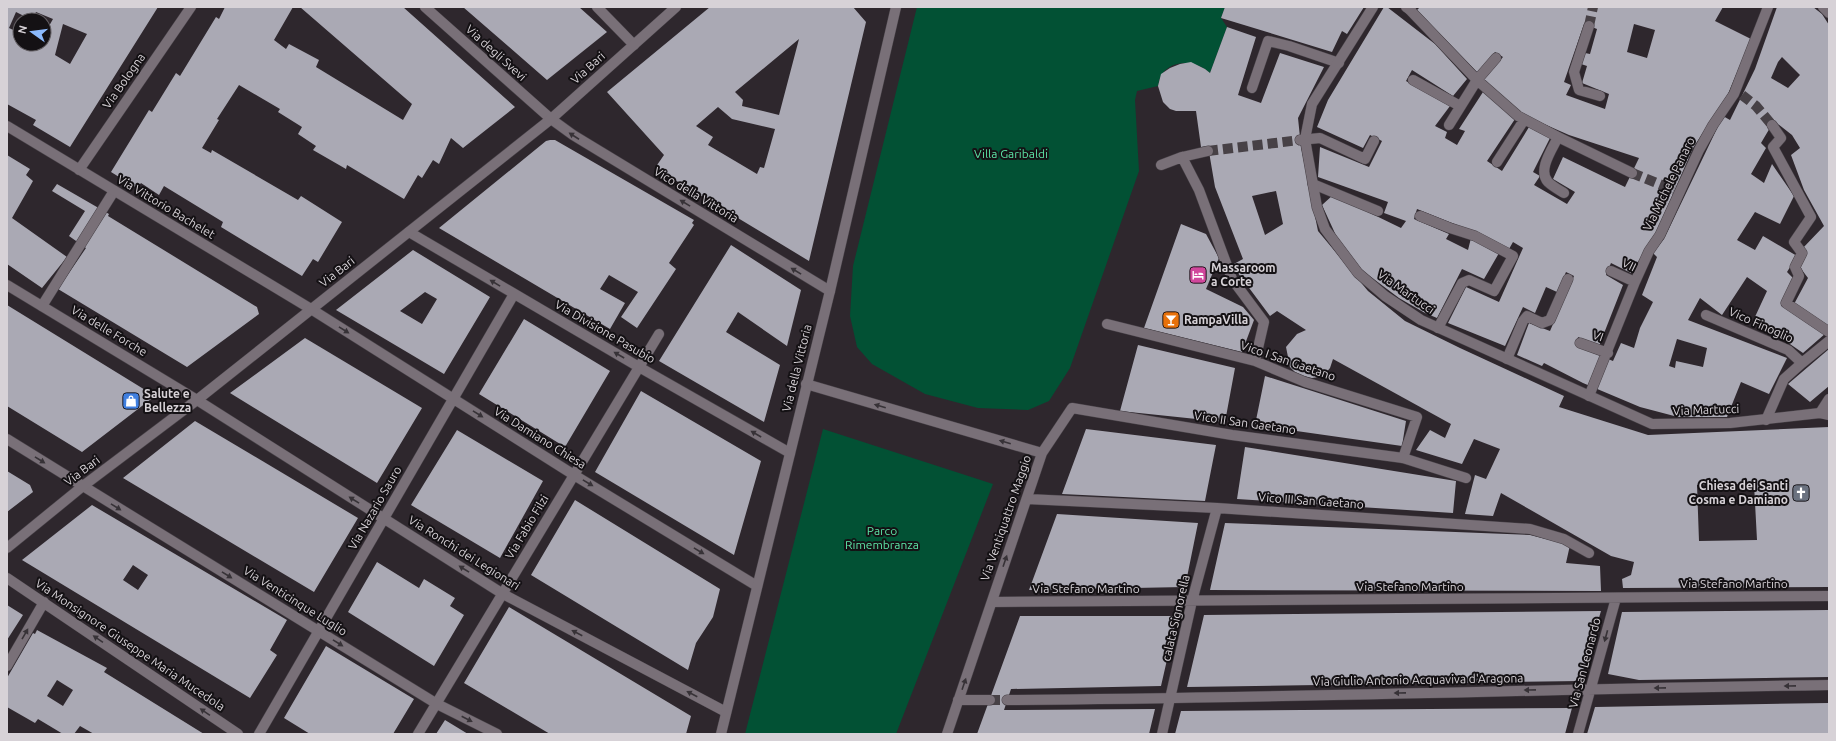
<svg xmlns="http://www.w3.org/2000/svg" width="1836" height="741" viewBox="0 0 1836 741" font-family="Ubuntu,sans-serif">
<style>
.green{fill:#025134}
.building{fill:#aaa9b4;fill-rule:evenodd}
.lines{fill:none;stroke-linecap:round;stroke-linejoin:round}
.pedestrian-tunnel{stroke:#474146;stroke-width:10;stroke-dasharray:10 5;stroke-linecap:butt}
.minor-tunnel{stroke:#474146;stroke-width:10;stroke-dasharray:10 5;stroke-linecap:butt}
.service-casing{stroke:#484248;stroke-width:11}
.pedestrian-casing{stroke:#484248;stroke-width:11}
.minor-casing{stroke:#484248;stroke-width:11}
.tertiary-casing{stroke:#484248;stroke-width:11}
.secondary-casing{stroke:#484248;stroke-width:11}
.service{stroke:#797078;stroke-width:10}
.pedestrian{stroke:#797078;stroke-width:10}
.minor{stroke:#797078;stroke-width:10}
.tertiary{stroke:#797078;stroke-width:10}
.secondary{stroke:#797078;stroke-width:10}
.oneway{fill:#373237}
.labels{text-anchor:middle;stroke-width:4;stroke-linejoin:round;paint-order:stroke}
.street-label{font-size:12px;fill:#d7d2d7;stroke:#141114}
.park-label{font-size:12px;fill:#5ce4a6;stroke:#141114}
.poi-label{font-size:12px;font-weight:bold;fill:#d7d2d7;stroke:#141114;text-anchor:start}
</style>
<rect width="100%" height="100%" fill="#2e272d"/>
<path class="green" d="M917 7H1225L1221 18 1227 27 1210 73C1197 61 1174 58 1162 74 1160 76 1159 82 1158 86L1137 91 1135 100 1139 171 1070 368 1049 401 1028 410 978 408 925 394 872 364 857 347 850 316 853 266Z
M823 429 993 484 896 734H745Z"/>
<path class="building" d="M7 7H158L70 147 33 125 36 120 7 104ZM16 12 32 20 36 12 53 19 44 35V44H20V33L9 28ZM63 24 87 34 70 64 55 55Z
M225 7H293L274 40 286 49 289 44 319 60 316 67 403 120 412 104 300 7H403L515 107 463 148 451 138 439 164 433 160 422 178 418 175 404 199 347 165 346 169 313 150 316 146 298 134 302 127 278 112 280 109 239 85 217 119 219 120 202 148 211 153 212 150 298 200 301 196 342 222 318 262 313 259 302 276 221 227 223 222 164 186 159 195 141 183 137 188 111 172 149 110 152 112 176 73 180 76 216 17 219 19Z
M463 7H579L607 32 547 80Z
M710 7H853L866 22 809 261 655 168 664 155 607 92ZM799 39 779 115 742 106 743 100 735 92ZM718 107 732 119 775 129 764 168 760 167 757 174 708 145 713 137 696 126Z
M1225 7H1364L1347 34 1342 31 1332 52 1221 18Z
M1384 7H1387L1435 44 1467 79 1453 96 1412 70 1406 81 1450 106 1435 126 1447 132 1445 138 1457 145 1465 131 1459 129 1483 92 1478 86 1503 57 1495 52 1478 73 1417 10 1420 7H1723L1715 21 1751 39 1728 94 1693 148 1655 235 1631 273 1611 263 1606 275 1623 285 1599 346 1578 337 1576 346 1613 361 1621 343 1634 348 1640 328 1653 302 1642 295 1657 257 1653 253 1664 239 1723 116 1730 120 1755 69 1777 7H1813L1822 14 1829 25V328L1793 306 1808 278 1799 266 1802 249 1824 226 1804 190 1791 155 1800 148 1792 135 1774 121 1761 143 1766 148 1751 174 1764 183 1772 164 1794 196 1780 224 1755 212 1737 240 1755 250 1763 236 1797 256 1787 272 1793 278 1781 302 1826 333 1803 353 1754 319 1767 291 1747 277 1722 315 1700 298 1688 320 1787 358 1769 394 1741 382 1727 417H1678L1640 407 1583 383 1544 363 1542 366 1517 355 1529 323 1550 331 1574 276 1566 272 1557 292 1546 287 1535 313 1523 307 1505 346 1448 323 1466 287 1499 302 1523 248 1513 242 1509 249 1477 233 1417 209 1414 219 1449 234 1446 239 1468 250 1471 238 1499 253 1484 279 1462 269 1437 318 1425 313 1399 298 1363 271 1339 242 1322 205 1333 195 1401 228 1406 221 1384 213 1388 202 1318 177 1320 147 1369 167 1382 141 1370 135 1363 148 1317 127 1328 100ZM1584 24 1597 29 1590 54 1585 53 1581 64 1587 66 1582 83 1609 94 1605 109 1566 95 1571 85 1564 82ZM1634 24 1655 30 1647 58 1627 52ZM1782 57 1800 75 1788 88 1771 78 1778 62ZM1519 113 1569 135 1639 158 1625 187 1563 157 1553 179 1575 192 1567 204 1534 185 1540 176 1533 172 1550 138 1529 127 1502 171 1487 161ZM1677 339 1707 348 1703 367 1676 361 1675 368 1669 366Z
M1227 27 1256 37 1238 95 1261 103 1280 53 1324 67 1298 118 1301 147 1318 231 1368 291 1405 321 1460 348 1564 396 1559 407 1648 435 1829 427V587L1623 588 1622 579 1631 575 1634 562 1611 556 1501 493 1493 516 1465 514 1475 475 1486 479 1500 449 1474 439 1462 464 1416 450 1430 430 1445 438 1451 424 1333 359 1330 368 1325 374 1319 377 1312 378 1304 376 1295 372 1290 367 1286 347 1297 334 1306 330 1277 311 1270 316 1232 265 1243 259 1215 187 1208 146 1201 147 1196 111H1176L1170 109 1163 102 1158 86 1161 74 1170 68 1180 64 1191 62 1205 69 1210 73ZM1276 191 1283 224 1265 235 1252 196ZM1754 484 1757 540 1699 541 1697 485Z
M550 140H555L694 220 692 223 694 225 669 263 676 269 637 328 621 317 638 292 609 275 600 289 625 303 610 329 439 228 546 141Z
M7 155 30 169 26 175 33 181 12 218 67 257 42 288 7 264Z
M57 184 109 214 108 216 257 307 259 314 187 367 58 289 86 248 69 236 85 211 52 191Z
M1181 224 1206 234 1219 258 1206 289 1243 307 1254 320 1242 352 1144 328Z
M731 245 801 290 787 346 738 312 726 332 780 365 764 422 659 361Z
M413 250 490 297 444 374 336 310ZM425 292 437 299 422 324 400 311Z
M7 305 155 396 82 452 7 406Z
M524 319 610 371 565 447 479 394Z
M305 338 422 408 377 483 230 393Z
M1138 345 1235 368 1225 422 1120 411Z
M1829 349V386L1810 402 1788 384Z
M1265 376 1406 421 1402 446 1255 425Z
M641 391 761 461 734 555 595 472Z
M195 421 358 518 314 592 123 478Z
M1086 429 1216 445 1205 501 1062 494Z
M457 430 543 481 500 558 411 505Z
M1245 447 1456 481 1453 513 1237 499Z
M7 471 30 485 33 492 7 512Z
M575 500 720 589 713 617 696 643 688 670 531 575Z
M92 505 287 620 270 650 277 655 250 698 22 560ZM133 565 148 575 138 590 123 580Z
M1057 514 1198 523 1185 587 1029 590Z
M1225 523 1530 535 1570 545 1566 563 1600 566 1601 591 1210 590Z
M377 562 419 588 424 579 455 598 450 606 464 615 434 666 348 612Z
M7 605 23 615 7 640Z
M509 607 691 716 686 734H550L464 683Z
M1829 610V677L1639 680 1608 674 1622 612Z
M1601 611 1580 681 1187 687 1204 615Z
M1020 616H1177L1161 686 1011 689 1004 710 1155 709 1149 734H977Z
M37 630 107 668 104 672 204 734H94L80 726 74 734H63L38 719 35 723 7 707V678L33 633 35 634ZM57 680 73 690 63 706 47 696Z
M326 646 414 699 393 734H310L284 718Z
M1829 703V734H1587L1595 707Z
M1572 708 1565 734H1175L1181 711Z
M445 720 468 734H436Z"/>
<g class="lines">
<path class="pedestrian-tunnel" d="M1589 26 1593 7
M1742 95 1756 106 1772 125
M1208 151 1300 140
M1632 173 1674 190"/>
<path class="minor-tunnel" d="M990 700H1007"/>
<defs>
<path id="service" d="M42 306 114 191"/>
<path id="pedestrian" d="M1823 7 1829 13
M1409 9 1477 80 1518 116 1558 137
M1589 26 1574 72 1579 90 1600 96
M1413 80 1460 106
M1252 88 1268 41 1289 46 1339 63
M1449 125 1477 80 1496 58
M1772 125 1781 138 1773 147 1811 217 1794 242 1802 253 1795 267 1799 276 1786 303 1829 332
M1300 140 1320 138 1365 159 1374 141
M1182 157 1208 151
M1497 162 1524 120
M1161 165 1182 157 1199 190 1232 279 1264 322 1255 361
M1313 184 1378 211
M1564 193C1559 190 1552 186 1548 182 1537 170 1553 148 1558 137L1632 173
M1420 216 1450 228 1475 236 1513 256 1494 291 1469 280 1462 283 1438 328
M1611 271 1635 282
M1706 315 1788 350 1802 363
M1107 324 1255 361 1305 382 1417 417 1403 458
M1580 343 1608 353
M1507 359 1523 321 1527 316 1542 323 1550 320 1568 279
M1589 396 1635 282 1649 251 1660 235 1699 150 1713 125 1734 94 1768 7
M1820 413 1829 399
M1766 420 1784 379 1802 363 1829 341"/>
<path id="minor" d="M425 7 551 119 573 135 830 291
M597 7 634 45
M1373 7 1312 104 1305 139 1317 207 1325 229 1358 273 1385 296 1421 320 1652 424 1730 423 1820 413 1829 415
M1406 7 1409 9 1411 7
M7 126 311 309 574 475 757 586
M79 170 191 7
M409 232 639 367 790 453
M7 285 197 400 503 594 726 712
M806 384 1042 453
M83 486 437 704 497 734
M1027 499 1217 508 1530 529 1564 539 1589 553
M7 578 238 734
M992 602 1829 596
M7 666 44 602
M958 700H990
M1007 700C1281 698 1555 689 1829 685
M259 734 514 294
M418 734 659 334
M947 734 1042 453 1072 408 1232 435 1403 458 1466 478
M1162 734 1192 601 1217 508
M1578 734 1616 598"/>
<path id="tertiary" d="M7 439 83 486
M721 734 830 291 896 7"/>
<path id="secondary" d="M7 548 83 486 197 400 551 119 676 7"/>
</defs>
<use href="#service" class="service-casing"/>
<use href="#pedestrian" class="pedestrian-casing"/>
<use href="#minor" class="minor-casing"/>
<use href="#tertiary" class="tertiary-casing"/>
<use href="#secondary" class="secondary-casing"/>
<use href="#service" class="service"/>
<use href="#pedestrian" class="pedestrian"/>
<use href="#minor" class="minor"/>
<use href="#tertiary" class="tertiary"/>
<use href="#secondary" class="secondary"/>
</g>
<defs><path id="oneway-solid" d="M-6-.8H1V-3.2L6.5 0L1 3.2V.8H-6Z"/></defs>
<g class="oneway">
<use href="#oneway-solid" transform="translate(574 136) rotate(-147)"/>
<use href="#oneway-solid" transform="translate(685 203) rotate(-149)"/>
<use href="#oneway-solid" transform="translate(796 271) rotate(-149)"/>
<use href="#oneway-solid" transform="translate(495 283) rotate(-149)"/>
<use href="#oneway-solid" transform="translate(344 330) rotate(32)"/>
<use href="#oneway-solid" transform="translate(619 355) rotate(-150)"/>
<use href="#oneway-solid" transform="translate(880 406) rotate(-164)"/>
<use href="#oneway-solid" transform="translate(478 414) rotate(32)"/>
<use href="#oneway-solid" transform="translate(756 434) rotate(-150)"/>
<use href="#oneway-solid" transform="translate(1005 442) rotate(-164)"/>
<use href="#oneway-solid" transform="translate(40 460) rotate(32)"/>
<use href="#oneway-solid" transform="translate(588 483) rotate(31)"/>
<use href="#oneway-solid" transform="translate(354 500) rotate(-148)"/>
<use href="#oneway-solid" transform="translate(116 507) rotate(32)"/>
<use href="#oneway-solid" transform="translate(699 551) rotate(31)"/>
<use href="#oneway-solid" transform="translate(1005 561) rotate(-71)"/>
<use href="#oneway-solid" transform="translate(464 569) rotate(-148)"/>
<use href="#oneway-solid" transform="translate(227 575) rotate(32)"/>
<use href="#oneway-solid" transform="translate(577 633) rotate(-152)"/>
<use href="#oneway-solid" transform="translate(25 634) rotate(-60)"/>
<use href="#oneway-solid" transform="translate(1606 636) rotate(105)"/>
<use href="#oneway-solid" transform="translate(98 639) rotate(-146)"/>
<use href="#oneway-solid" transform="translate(338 643) rotate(32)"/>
<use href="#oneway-solid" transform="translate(964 684) rotate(-71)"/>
<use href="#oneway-solid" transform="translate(1790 686) rotate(179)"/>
<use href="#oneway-solid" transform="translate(1660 688) rotate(179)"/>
<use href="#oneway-solid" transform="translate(1530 690) rotate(179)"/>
<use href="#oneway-solid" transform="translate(1400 693) rotate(179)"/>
<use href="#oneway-solid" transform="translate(692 694) rotate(-152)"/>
<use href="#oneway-solid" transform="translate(205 712) rotate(-146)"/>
<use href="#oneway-solid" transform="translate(467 719) rotate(27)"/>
</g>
<defs>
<symbol id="hotel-square" viewBox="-11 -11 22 22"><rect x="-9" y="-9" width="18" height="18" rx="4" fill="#d1479c" stroke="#141114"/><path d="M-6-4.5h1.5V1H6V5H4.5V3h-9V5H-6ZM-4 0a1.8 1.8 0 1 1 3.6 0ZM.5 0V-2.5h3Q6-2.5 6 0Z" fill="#fff"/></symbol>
<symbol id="bar-square" viewBox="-11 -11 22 22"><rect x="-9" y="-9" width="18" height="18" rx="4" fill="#e8710a" stroke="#141114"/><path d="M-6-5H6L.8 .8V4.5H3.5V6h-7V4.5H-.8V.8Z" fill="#fff"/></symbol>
<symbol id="shop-square" viewBox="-11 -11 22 22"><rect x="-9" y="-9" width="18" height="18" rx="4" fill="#3f7fe0" stroke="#141114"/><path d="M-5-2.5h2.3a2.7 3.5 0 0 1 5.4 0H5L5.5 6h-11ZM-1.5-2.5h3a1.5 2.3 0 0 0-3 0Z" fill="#fff"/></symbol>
<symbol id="church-square" viewBox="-11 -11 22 22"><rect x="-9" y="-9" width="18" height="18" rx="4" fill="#6b7280" stroke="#141114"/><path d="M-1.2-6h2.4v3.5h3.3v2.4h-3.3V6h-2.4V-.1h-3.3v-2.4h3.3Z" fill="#fff"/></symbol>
</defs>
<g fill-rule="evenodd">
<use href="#hotel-square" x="1188" y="265" width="20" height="20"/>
<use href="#bar-square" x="1161" y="310" width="20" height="20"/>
<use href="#shop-square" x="121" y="391" width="20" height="20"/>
<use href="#church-square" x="1791" y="483" width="20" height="20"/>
</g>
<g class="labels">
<g class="street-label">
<text transform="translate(496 53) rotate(42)" y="4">Via degli Svevi</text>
<text transform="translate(588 68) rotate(-42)" y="4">Via Bari</text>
<text transform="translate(124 81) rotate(-55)" y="4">Via Bologna</text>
<text transform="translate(1669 184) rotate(-64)" y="4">Via Michele Panaro</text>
<text transform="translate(696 195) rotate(31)" y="4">Vico della Vittoria</text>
<text transform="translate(166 207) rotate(31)" y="4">Via Vittorio Bachelet</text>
<text transform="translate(1629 265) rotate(26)" y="4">VII</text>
<text transform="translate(337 272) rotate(-38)" y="4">Via Bari</text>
<text transform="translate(1406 292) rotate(35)" y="4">Via Martucci</text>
<text transform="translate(1761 325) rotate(24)" y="4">Vico Finoglio</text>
<text transform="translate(109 331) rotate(31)" y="4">Via delle Forche</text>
<text transform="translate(605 332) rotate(30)" y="4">Via Divisione Pasubio</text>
<text transform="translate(1598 336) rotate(20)" y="4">VI</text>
<text transform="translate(1288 361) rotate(19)" y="4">Vico I San Gaetano</text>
<text transform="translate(797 368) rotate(-76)" y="4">Via della Vittoria</text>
<text transform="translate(1706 410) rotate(-2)" y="4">Via Martucci</text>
<text transform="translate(1245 423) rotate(8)" y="4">Vico II San Gaetano</text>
<text transform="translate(540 438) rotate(32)" y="4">Via Damiano Chiesa</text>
<text transform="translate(82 471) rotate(-37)" y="4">Via Bari</text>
<text transform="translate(1311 501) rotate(4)" y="4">Vico III San Gaetano</text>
<text transform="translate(375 508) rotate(-60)" y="4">Via Nazario Sauro</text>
<text transform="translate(1006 518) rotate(-71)" y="4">Via Ventiquattro Maggio</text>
<text transform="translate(527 527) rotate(-59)" y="4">Via Fabio Filzi</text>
<text transform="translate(464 553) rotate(32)" y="4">Via Ronchi dei Legionari</text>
<text x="1734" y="588">Via Stefano Martino</text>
<text x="1410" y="591">Via Stefano Martino</text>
<text x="1086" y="593">Via Stefano Martino</text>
<text transform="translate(295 601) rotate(32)" y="4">Via Venticinque Luglio</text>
<text transform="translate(1176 618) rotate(-77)" y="4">calata Signorella</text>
<text transform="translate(130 645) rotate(34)" y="4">Via Monsignore Giuseppe Maria Mucedola</text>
<text transform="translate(1585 663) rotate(-75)" y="4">Via San Leonardo</text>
<text transform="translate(1418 680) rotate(-1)" y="4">Via Giulio Antonio Acquaviva d'Aragona</text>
</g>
<g class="park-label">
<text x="1011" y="158">Villa Garibaldi</text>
<text x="882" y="535">Parco<tspan x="882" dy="14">Rimembranza</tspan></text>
</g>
<g class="poi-label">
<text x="1211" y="272">Massaroom<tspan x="1211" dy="14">a Corte</tspan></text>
<text x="1184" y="324">RampaVilla</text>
<text x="144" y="398">Salute e<tspan x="144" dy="14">Bellezza</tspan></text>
<text x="1788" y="490" text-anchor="end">Chiesa dei Santi<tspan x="1788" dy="14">Cosma e Damiano</tspan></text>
</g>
</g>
<rect width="1836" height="741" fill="none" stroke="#d7d2d7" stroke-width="16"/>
<g transform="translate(32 32) rotate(284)"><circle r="19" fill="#141114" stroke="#625e62"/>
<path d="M0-3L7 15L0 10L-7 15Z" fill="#8bb9fc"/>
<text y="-6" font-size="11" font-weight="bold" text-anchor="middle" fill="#d7d2d7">N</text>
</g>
</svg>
